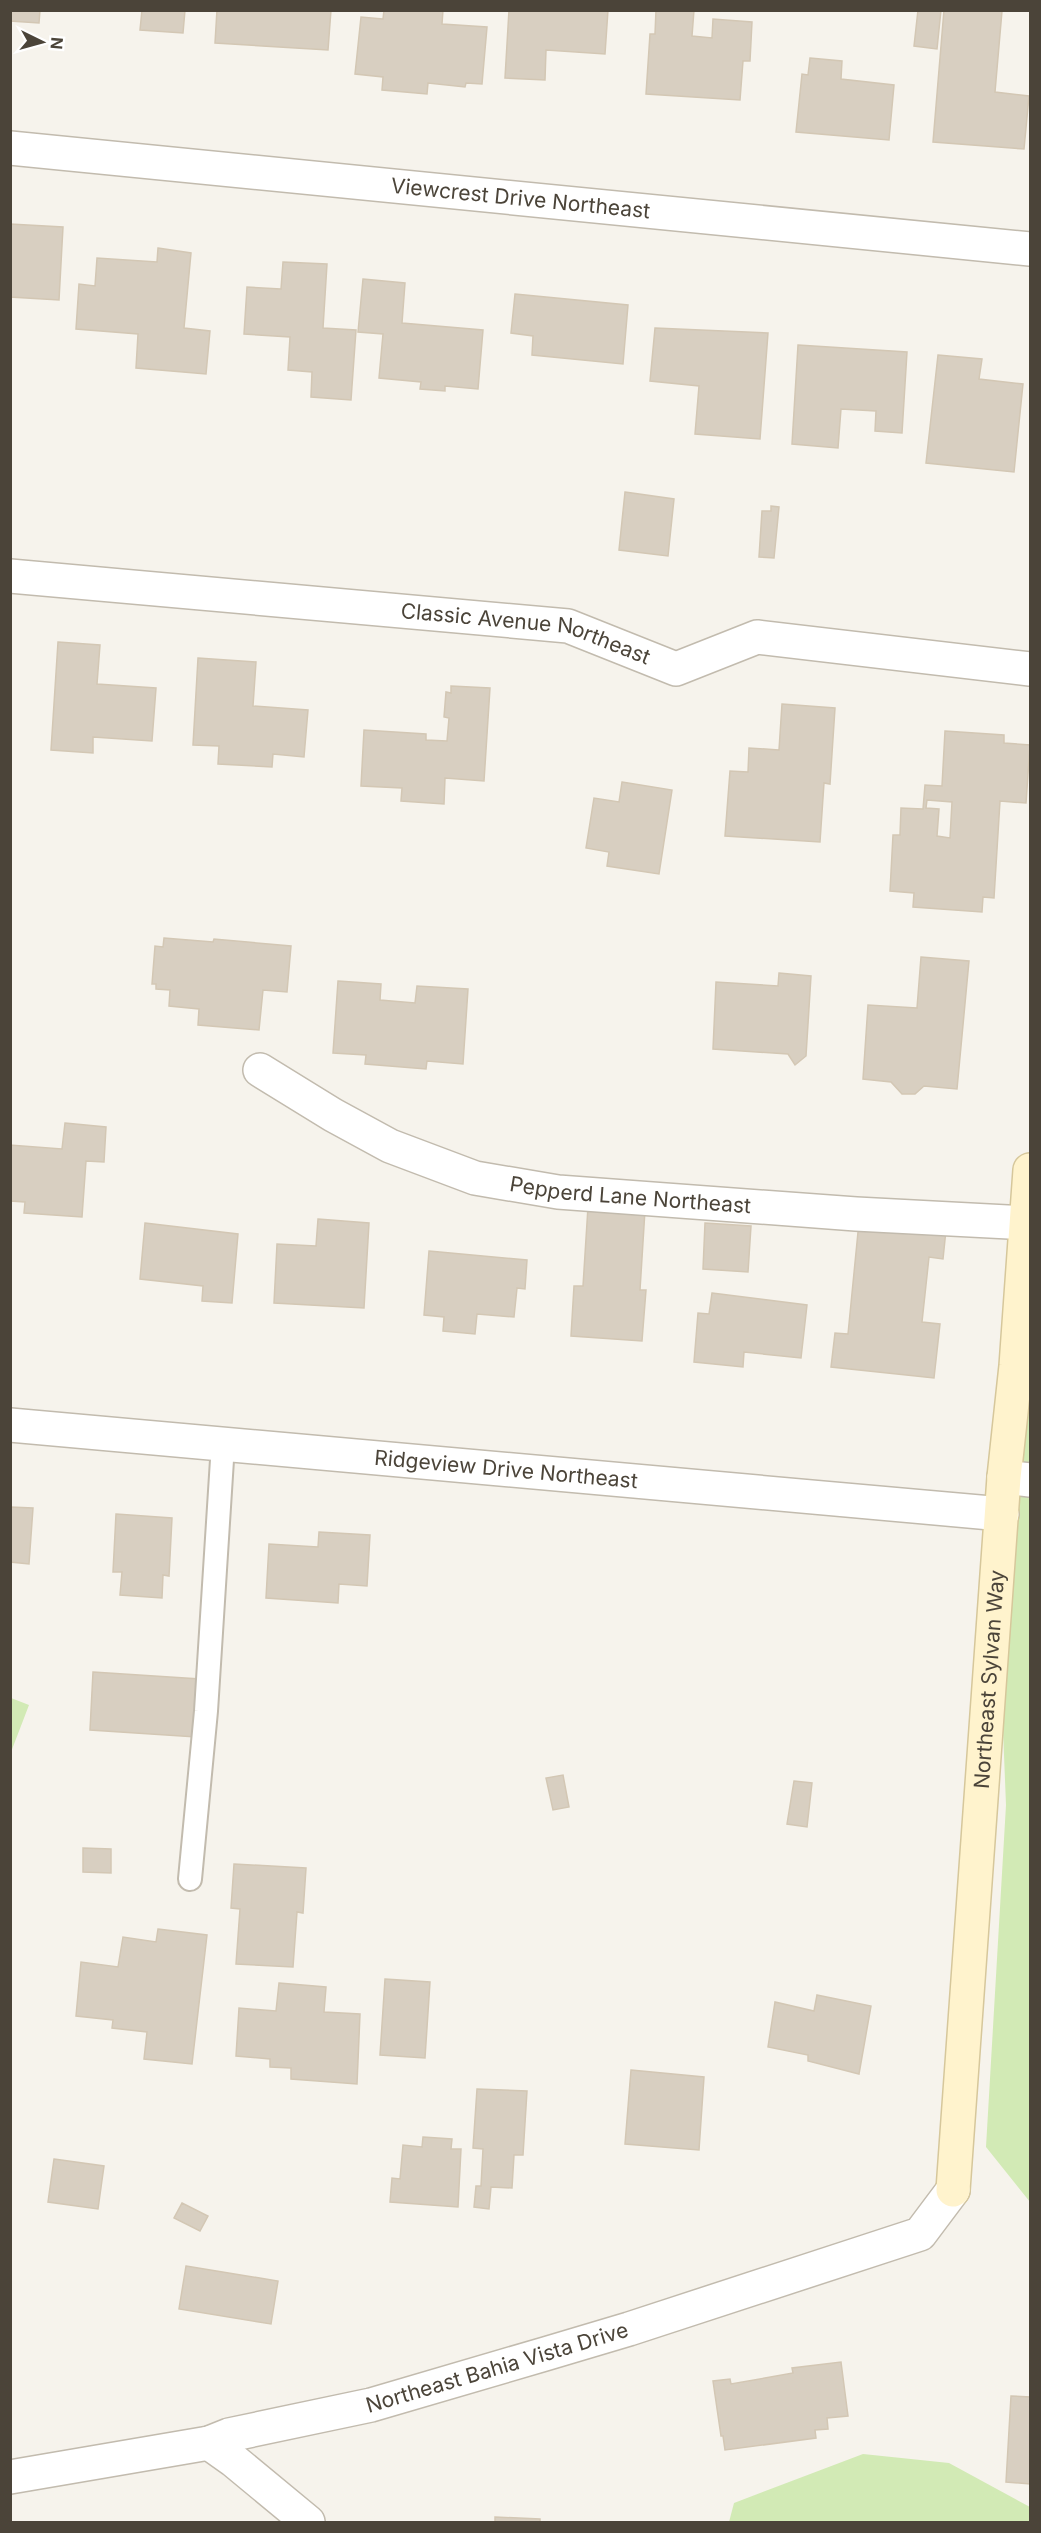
<svg xmlns="http://www.w3.org/2000/svg" width="1041" height="2533" viewBox="0 0 1041 2533" font-family="Inter,sans-serif">
<style>
.green{fill:#d2eab5}
.building{fill:#d8cfc1;stroke:#d3c7b4;stroke-width:1.5;fill-rule:evenodd}
.lines{fill:none;stroke-linecap:round;stroke-linejoin:round}
.service-casing{stroke:#c2bbae;stroke-width:26}
.minor-casing{stroke:#c2bbae;stroke-width:36}
.secondary-casing{stroke:#d6c79b;stroke-width:36}
.service{stroke:#fff;stroke-width:22}
.minor{stroke:#fff;stroke-width:33}
.secondary{stroke:#fff3cd;stroke-width:33}
.labels{text-anchor:middle;stroke-width:6;stroke-linejoin:round;paint-order:stroke}
.street-label{font-size:21px;fill:#4b4439;stroke:#fff}
</style>
<rect width="100%" height="100%" fill="#f6f3ec"/>
<path class="green" d="M1030 1202V2202L986 2147 1006 1805 997 1578Z
M11 1698 29 1705 11 1752 10 1698Z
M863 2454 949 2463 1030 2507V2522H729L734 2503Z"/>
<path class="building" d="M10 10H40L39 23 10 21Z
M142 10H185L183 33 140 30Z
M217 10H331L328 50 215 43Z
M384 10H443L442 24 487 27 482 84 466 83 465 87 428 83 427 94 382 90 383 77 355 74 361 17 383 19Z
M509 10H608L605 54 546 50 545 80 505 78Z
M656 10H694L692 36 712 38 713 19 752 22 750 61H743L740 100 646 94 650 34H655Z
M918 10H941L937 49 914 46Z
M944 10 1002 11 995 92 1029 96 1024 149 933 142Z
M810 58 842 61 841 79 894 85 889 140 796 132 802 74 808 75Z
M10 224 63 227 59 300 10 297Z
M158 248 191 253 184 328 210 331 206 374 136 368 138 334 76 329 79 284 95 286 97 258 157 262Z
M283 262 327 264 323 328 356 330 351 400 311 397 312 372 288 370 290 337 244 334 247 287 281 289Z
M363 279 405 283 402 323 483 330 478 389 445 386V391L420 389 421 382 379 378 383 334 358 332Z
M515 294 628 305 623 364 532 355 533 336 511 333Z
M655 328 768 333 760 439 695 434 699 386 650 381Z
M798 345 907 352 902 433 875 431 876 411 841 409 838 448 792 444Z
M938 355 982 359 979 379 1023 384 1014 472 926 463Z
M625 492 674 499 668 556 619 550Z
M771 506 779 507 774 558 759 557 762 511H771Z
M58 642 100 645 97 684 156 688 152 741 93 737V753L51 750Z
M198 658 256 662 253 706 308 710 304 757 273 754 272 767 218 764 219 746 193 745Z
M451 686 490 688 484 781 445 778 444 804 401 801 402 788 361 786 364 730 426 734V740L447 741 449 718 444 717 446 692 451 693Z
M782 704 835 708 830 784 824 783 820 842 725 836 730 771 748 772 749 748 779 750Z
M945 731 1004 735V743L1030 745 1026 803 1000 801 994 898 983 897 982 912 913 907 914 893 890 891 893 835H900L901 808 923 809 925 785 942 786ZM927 800 952 802 950 838 937 836 939 809 926 808Z
M622 782 672 790 659 874 607 866 609 852 586 848 594 798 619 802Z
M164 938 213 942 214 939 291 946 287 992 263 990 259 1030 198 1025 199 1009 169 1006 170 990 156 989V984H152L155 946 163 947Z
M921 957 969 961 957 1089 924 1086 915 1094H902L891 1082 863 1079 868 1005 917 1008Z
M779 973 811 976 806 1056 795 1065 788 1054 713 1049 716 982 778 986Z
M338 981 381 984 380 1000 415 1003 417 986 468 989 463 1064 427 1061 426 1069 365 1064 366 1055 333 1053Z
M65 1123 106 1127 104 1162 86 1161 82 1217 24 1213 25 1202 10 1201V1145L62 1149Z
M588 1207 645 1210 640 1290H646L642 1341 571 1336 574 1286H583Z
M318 1219 369 1223 364 1308 274 1303 277 1244 316 1246Z
M859 1222 946 1230 943 1259 929 1257 922 1322 940 1324 934 1378 831 1367 835 1333 848 1334Z
M145 1223 238 1234 232 1303 202 1301 203 1286 140 1279Z
M705 1223 751 1226 748 1272 703 1269Z
M429 1251 527 1260 525 1289 517 1288 514 1317 477 1314 475 1334 443 1331 444 1317 424 1315Z
M712 1293 807 1305 801 1358 744 1352 743 1367 694 1362 698 1313 709 1314Z
M10 1507 33 1508 29 1564 10 1562Z
M116 1514 172 1518 169 1576 163 1575 162 1598 120 1595 122 1572H113Z
M319 1532 370 1535 367 1586 339 1584 338 1603 266 1598 269 1544 318 1547Z
M93 1672 200 1679 196 1737 90 1730Z
M563 1775 569 1807 553 1810 546 1778Z
M794 1781 812 1783 807 1827 787 1824Z
M83 1848 111 1849V1873L83 1872Z
M234 1864 306 1868 303 1913 297 1912 293 1967 236 1964 240 1909 231 1908Z
M158 1929 207 1935 192 2064 144 2059 147 2032 112 2028 113 2020 76 2016 81 1962 118 1967 123 1937 156 1942Z
M385 1979 430 1982 425 2058 380 2055Z
M279 1983 326 1987 324 2012 360 2014 357 2084 291 2079V2068L270 2067V2059L236 2056 239 2008 276 2011Z
M817 1995 871 2006 859 2074 808 2061V2055L768 2047 775 2002 814 2011Z
M631 2070 704 2077 699 2150 625 2144Z
M477 2089 527 2091 523 2155H514L512 2188 491 2187 489 2209 474 2207 476 2186H481L483 2149 473 2148Z
M423 2137 452 2139 451 2149H461L458 2207 390 2202 392 2178 400 2179 403 2145 422 2147Z
M54 2159 104 2166 98 2209 48 2202Z
M182 2203 208 2216 200 2231 174 2218Z
M186 2266 278 2281 271 2324 179 2309Z
M841 2362 848 2416 827 2418 828 2429 815 2430 816 2438 725 2450 723 2436H721L713 2381 730 2379 731 2384 793 2373 792 2368Z
M1011 2396 1030 2397V2484L1006 2482Z
M495 2517 540 2519V2522H495Z"/>
<g class="lines">
<defs>
<path id="service" d="M190 1879 206 1711 223 1444"/>
<g id="minor">
<path id="s1" d="M10 148 1030 249"/>
<path id="s2" d="M10 576 568 626 676 669 757 637 1030 669"/>
<path id="s3" d="M260 1070 333 1115 390 1146 475 1178 558 1192 856 1214 1026 1223"/>
<path id="s4" d="M10 1425 1002 1514"/>
<path d="M1004 1477 1030 1480"/>
<path d="M209 2443 233 2460 308 2522"/>
<path id="s5" d="M10 2477 209 2443 229 2435 371 2405 545 2354 629 2329 920 2234 953 2190"/>
</g>
<g id="secondary">
<path id="s6" d="M953 2190 1004 1477 1016 1366 1030 1170"/>
</g>
</defs>
<use href="#service" class="service-casing"/>
<use href="#minor" class="minor-casing"/>
<use href="#secondary" class="secondary-casing"/>
<use href="#service" class="service"/>
<use href="#minor" class="minor"/>
<use href="#secondary" class="secondary"/>
</g>
<g class="labels">
<g class="street-label">
<text dy="7" stroke="none"><textPath href="#s1" startOffset="513">Viewcrest Drive Northeast</textPath></text>
<text dy="7" stroke="none"><textPath href="#s2" startOffset="520">Classic Avenue Northeast</textPath></text>
<text dy="7" stroke="none"><textPath href="#s3" startOffset="398">Pepperd Lane Northeast</textPath></text>
<text dy="7" stroke="none"><textPath href="#s4" startOffset="498">Ridgeview Drive Northeast</textPath></text>
<text dy="7" stroke="none"><textPath href="#s6" startOffset="512">Northeast Sylvan Way</textPath></text>
<text dy="7" stroke="none"><textPath href="#s5" startOffset="500">Northeast Bahia Vista Drive</textPath></text>
</g>
</g>
<rect width="1041" height="2533" fill="none" stroke="#4b4439" stroke-width="24"/>
<g transform="translate(42 42) rotate(95)" stroke="#ffffff" stroke-width="4.5" paint-order="stroke">
<path d="M0-4.5L10 22L0 15L-10 22Z" fill="#4b4439"/>
<text y="-9" font-size="16" font-weight="bold" text-anchor="middle" fill="#4b4439">N</text>
</g>
</svg>
